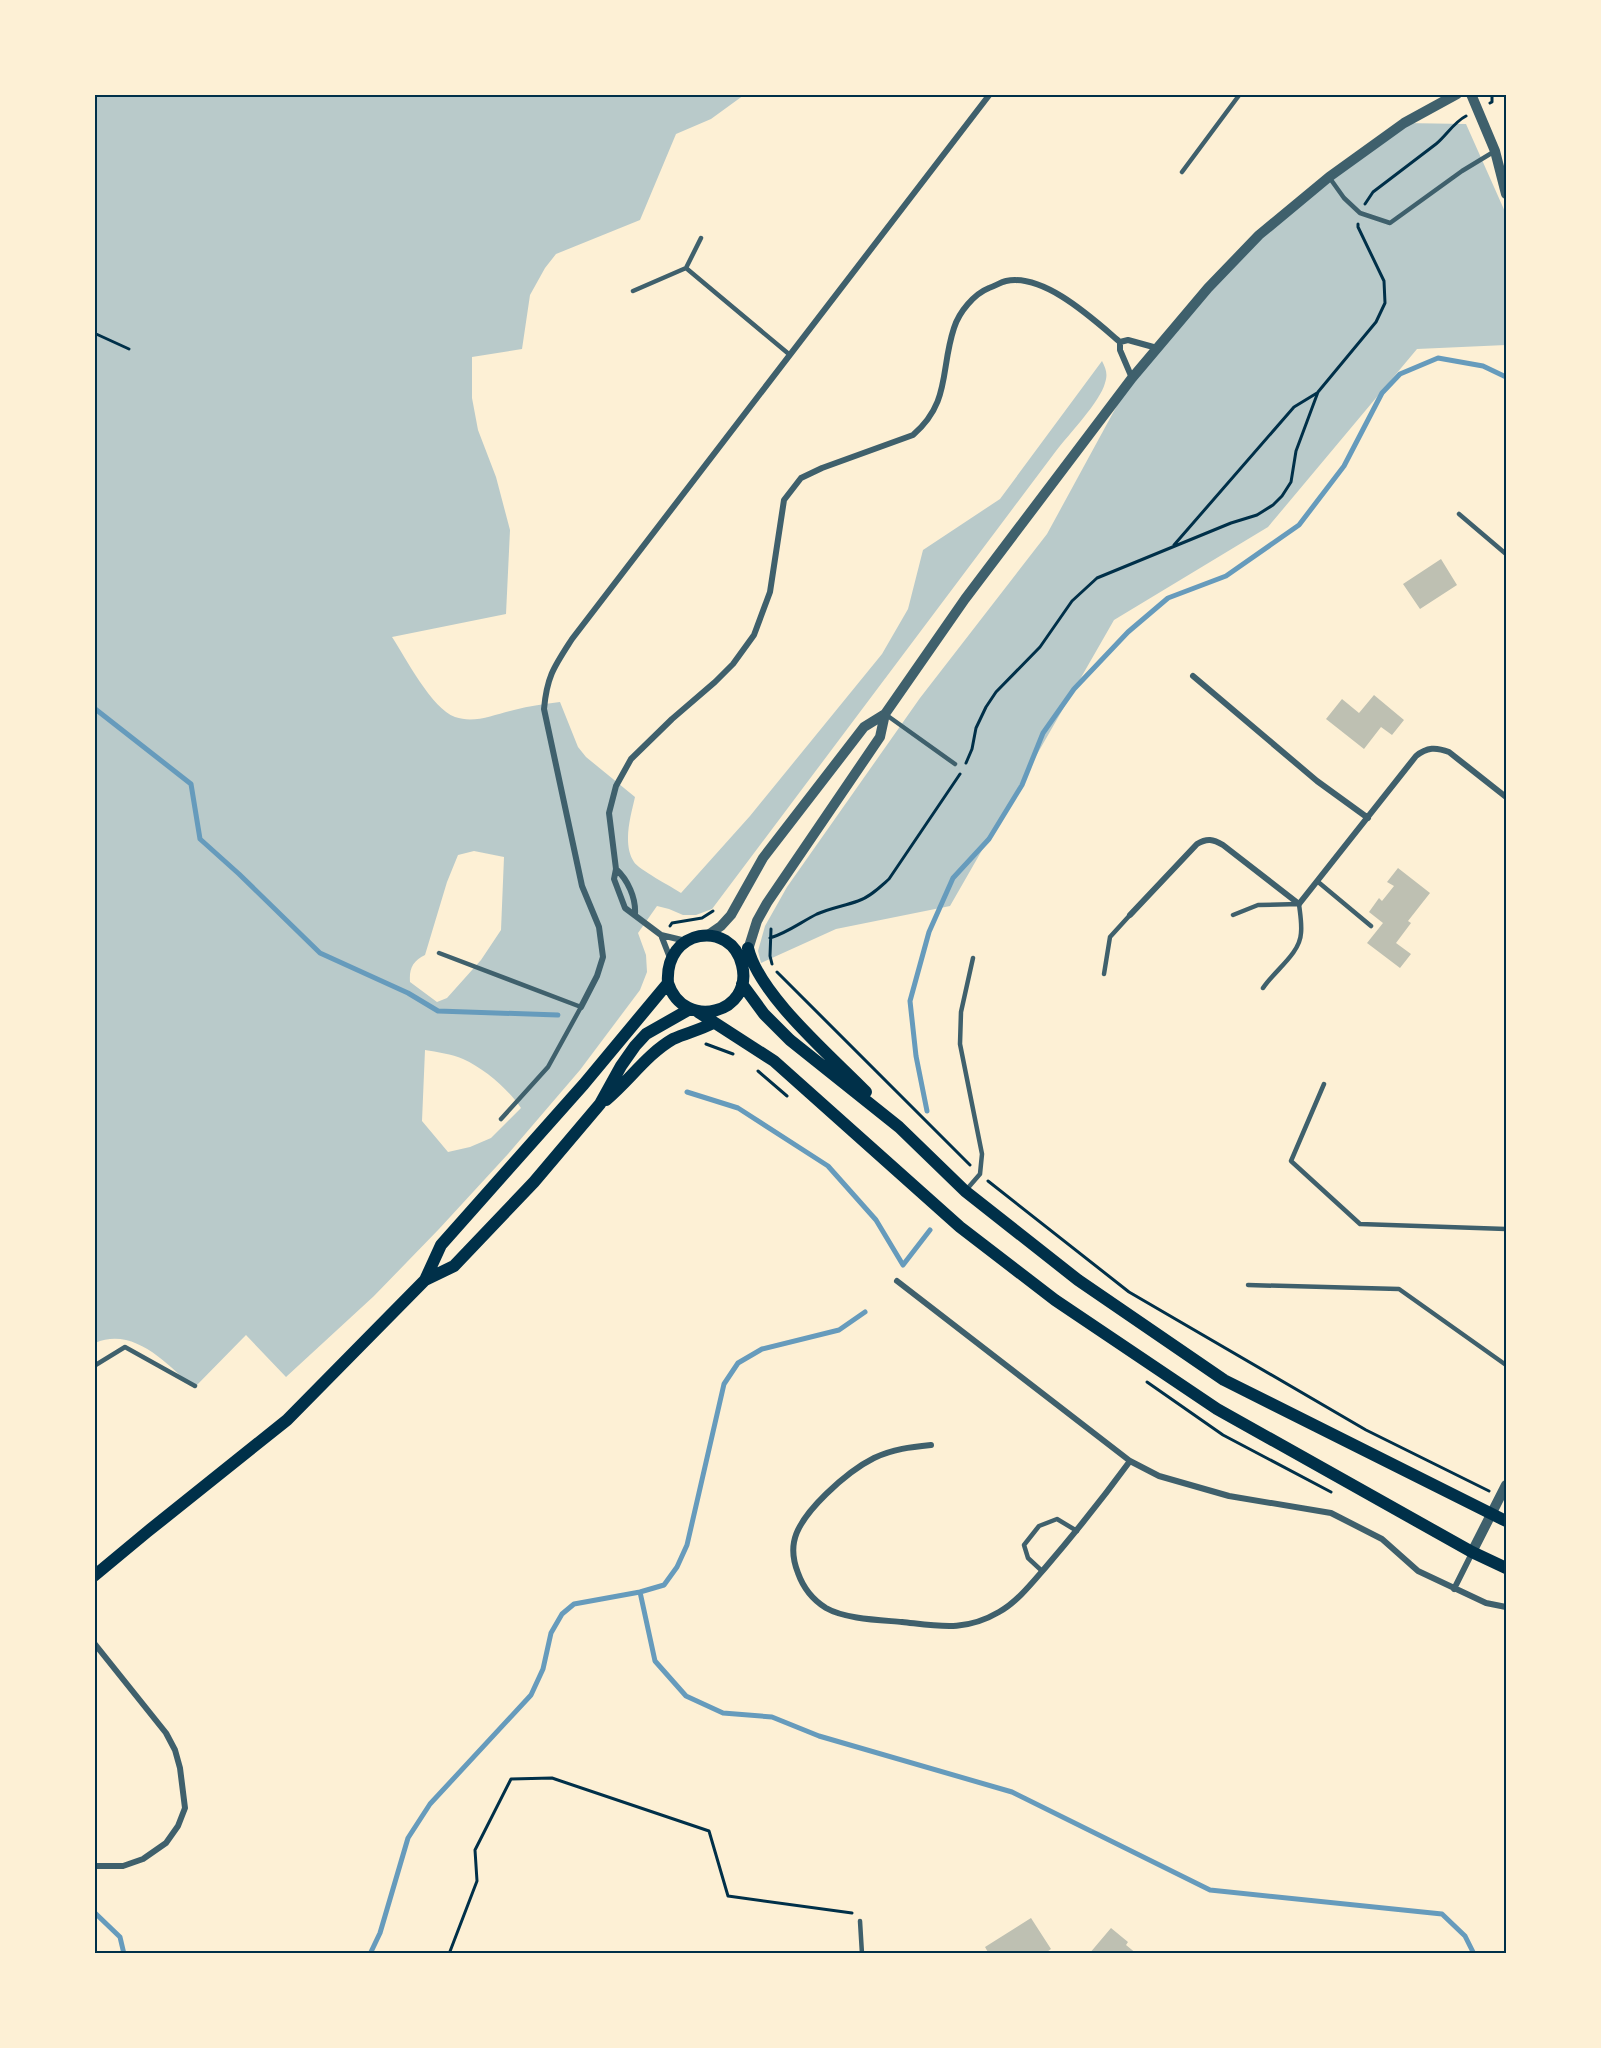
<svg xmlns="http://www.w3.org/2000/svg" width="1601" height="2048" viewBox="0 0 1601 2048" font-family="Barlow,sans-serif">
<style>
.green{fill:#b9caca;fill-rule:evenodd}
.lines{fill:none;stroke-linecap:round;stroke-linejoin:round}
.stream{stroke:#669bbc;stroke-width:5}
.building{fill:#bec0b2}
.path{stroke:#003049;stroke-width:3}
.service{stroke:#3f606c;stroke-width:4.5}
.minor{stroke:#3f606c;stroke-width:6}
.tertiary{stroke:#3f606c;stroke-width:10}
.secondary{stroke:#003049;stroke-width:12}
.neatline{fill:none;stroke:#003049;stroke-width:2}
</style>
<rect width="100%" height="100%" fill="#fdf0d5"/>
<path class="green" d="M95 95H744L711 119 676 134 640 220 556 254 545 268 530 295 522 349 472 357V398L478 430 496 477 510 530 506 614 392 637C405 657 432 709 455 717 475 724 495 714 514 710 529 706 545 704 560 702L578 747 586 757 635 797C631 815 622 844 634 862 638 869 672 887 681 893L750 816 882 654 908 609 923 550 1000 499 1102 361C1106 369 1108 374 1105 383 1100 402 1069 434 1056 451L712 909 696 915H683L669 909 657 906 638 933 646 955 647 972 640 990 580 1070 508 1154 439 1229 374 1296 286 1377 246 1335 194 1388C167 1364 134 1326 95 1343ZM474 851 504 857 501 930 481 960 447 998 437 1002 410 982C409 968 413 961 425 955L447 882 458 855ZM425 1050C437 1052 452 1054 463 1059 485 1069 508 1089 521 1108L491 1138 470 1147 448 1152 422 1121Z
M1404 123 1466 124 1506 214V345L1417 349 1268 527 1114 620 950 906 836 929 761 963 758 951 765 926 787 887 920 698 1047 534 1132 378 1259 235Z"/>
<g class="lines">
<path class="stream" d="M94 708 191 784 200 839 239 874 320 953 408 993 438 1011 558 1015
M687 1092 738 1108 828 1166 876 1220 903 1265 930 1230
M927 1111 916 1056 910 1001 929 932 953 878 989 839 1022 785 1043 733 1074 689 1128 632 1168 598 1226 576 1299 525 1344 466 1382 393 1400 374 1438 358 1483 366 1506 377
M640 1592 655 1661 686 1696 723 1713 772 1717 819 1736 1012 1792 1210 1890 1442 1914 1465 1936 1474 1954
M94 1912 120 1937 124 1954
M370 1954 380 1933 408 1838 430 1804 531 1695 543 1669 551 1633 562 1614 574 1604 640 1592 664 1585 677 1567 687 1545 724 1384 738 1363 762 1349 839 1330 865 1312"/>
</g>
<path class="building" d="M1441 559 1457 585 1420 609 1403 584Z
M1374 695 1404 720 1392 735 1381 727 1364 749 1326 719 1342 699 1359 713Z
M1398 868 1430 893 1408 921 1411 923 1396 943 1411 954 1400 968 1367 943 1383 923 1369 912 1379 898 1382 901 1394 886 1387 882Z
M1031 1918 1051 1949 1044 1954H989L985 1947Z
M1111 1928 1128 1942 1126 1945 1137 1954H1089Z"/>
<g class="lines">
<path class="path" d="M1490 103 1492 102V94
M1365 204 1373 192 1436 144C1446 136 1454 122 1466 116
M94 333 129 349
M1174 545 1294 407 1317 393
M966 763 972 749 976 728 986 707 996 692 1040 647 1072 601 1097 578 1231 523 1257 515 1273 505 1282 496 1291 482 1296 451 1318 392 1376 322 1385 303 1384 281 1358 227V224
M670 926 672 923 702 918 713 911
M771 929 770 956 772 964
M770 938C787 933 801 922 817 914 831 908 844 906 858 901 870 897 880 887 889 879L960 774
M777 972 970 1165
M706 1044 733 1054
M758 1071 787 1096
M988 1181 1129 1292 1366 1430 1489 1491
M1147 1382 1223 1435 1331 1492
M449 1954 477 1881 475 1850 511 1779 552 1778 709 1831 728 1896 852 1913"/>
<path class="service" d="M1182 172 1240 94
M1329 177 1344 198 1360 213 1390 223 1462 171 1495 151
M686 268 790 355
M633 291 686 268 701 238
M1459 514 1506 554
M885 714 955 764
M1317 881 1371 926
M1233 915 1258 905 1299 904C1300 913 1302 923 1301 933 1300 954 1274 971 1263 988
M439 953 581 1007 548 1067 501 1119
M1104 974 1110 937 1130 915
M1324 1084 1291 1161 1360 1224 1506 1229
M967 1189 980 1174 982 1154 960 1044 961 1012 973 958
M1248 1285 1399 1289 1506 1365
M94 1366 125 1347 195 1386
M1042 1571 1028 1558 1024 1545 1039 1526 1057 1519 1077 1531
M860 1921 862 1954"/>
<path class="minor" d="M1120 342V350L1132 378
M1193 676 1317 781 1368 818
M616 869C628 880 636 898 635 914
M1130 915 1197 844C1207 838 1213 839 1223 845L1299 904 1416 756C1427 747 1436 747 1449 752L1506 797
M661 935 670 958
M686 941 661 935 625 908 614 879 616 869 609 813 616 786 631 759 672 719 715 682 733 664 754 635 770 592 784 500 801 478 822 468 913 435C951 402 940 370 954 328 959 312 974 294 989 288 995 286 1001 282 1006 281 1044 273 1093 319 1120 342L1128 340 1157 348
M581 1007 597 976 603 957 599 927 582 886 544 709C547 676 554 667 572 639L990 94
M897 1281 1130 1461 1159 1476 1229 1496 1331 1513 1382 1539 1418 1571 1486 1603 1506 1607
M931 1445C911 1447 893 1449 874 1458 848 1471 799 1513 794 1542 792 1553 794 1563 798 1573 803 1587 813 1600 826 1608 845 1619 880 1620 902 1622 939 1626 965 1632 999 1612 1017 1602 1032 1583 1045 1568 1075 1533 1103 1498 1130 1461
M1454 1589 1472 1553
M94 1643 166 1733 175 1750 180 1768 185 1808 178 1826 166 1843 143 1859 123 1866H94"/>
<path class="tertiary" d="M1471 94 1495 151 1506 194
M708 935 721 926 731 915 763 858 864 727 885 714 965 599 1132 378 1208 288 1259 235 1329 177 1404 123 1457 94
M746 956 757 921 767 903 880 737 885 714
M1472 1552 1506 1485"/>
<path class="secondary" d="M748 948C759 995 831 1056 866 1092
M742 984 764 1014 790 1040 899 1127 965 1191 1078 1280 1224 1380 1506 1521
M698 1012 774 1061 960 1227 1055 1300 1217 1409 1472 1552 1506 1568
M606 1100C629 1081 647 1054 673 1039 686 1033 700 1030 713 1023
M425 1280 454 1266 534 1182 600 1104 621 1066 635 1046 646 1034 690 1009
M94 1576 147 1532 287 1420 425 1280 441 1245 584 1084 668 983C664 928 731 919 742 965 754 1013 684 1032 668 983"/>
</g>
<rect width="1601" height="2048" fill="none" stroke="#fdf0d5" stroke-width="192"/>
<rect x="96" y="96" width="1409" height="1856" class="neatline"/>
</svg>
